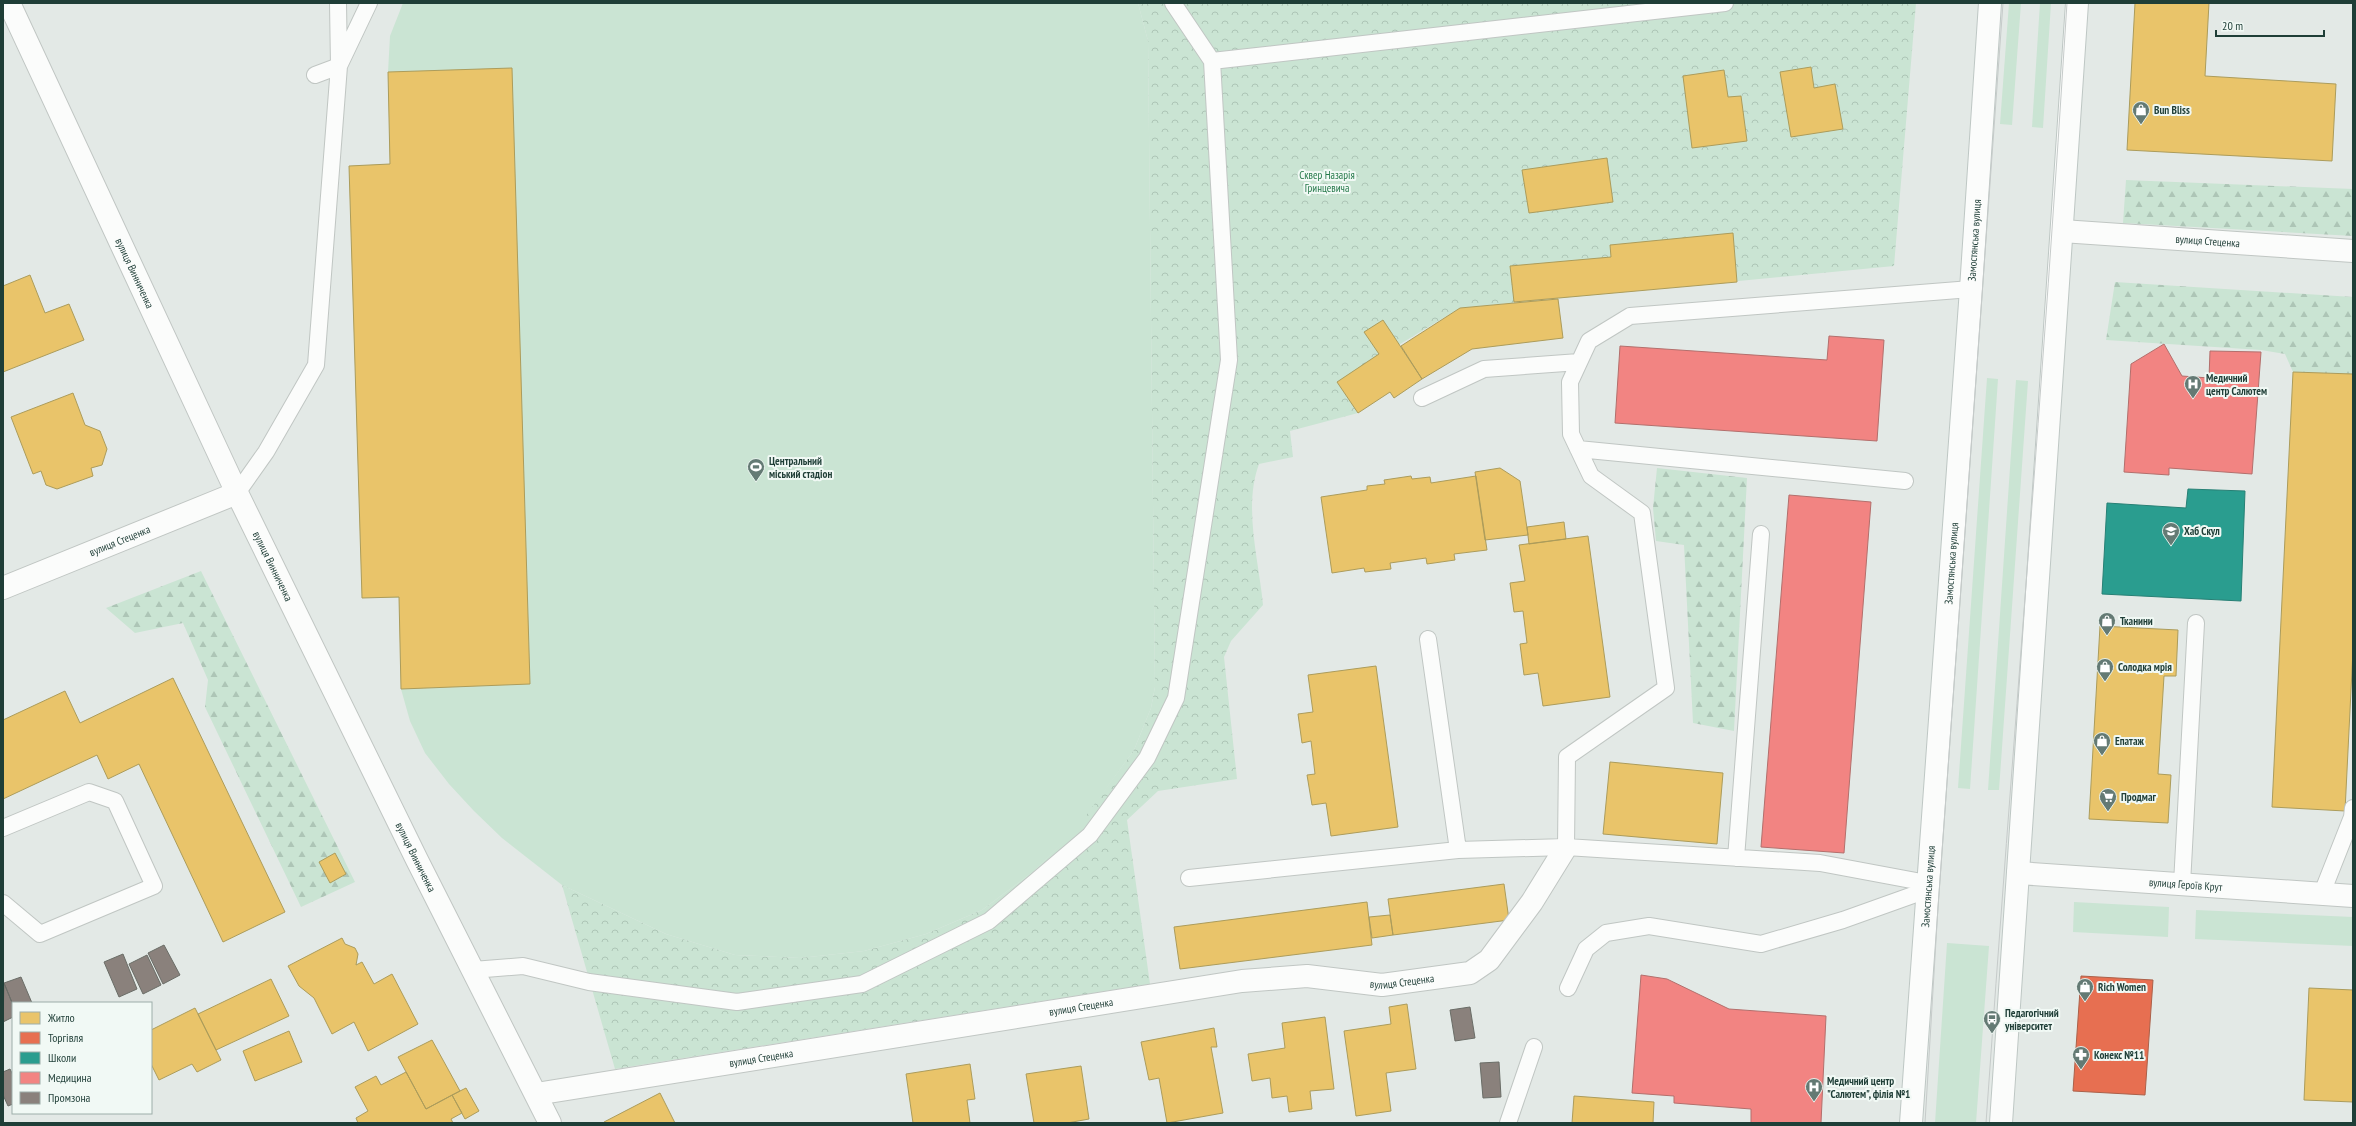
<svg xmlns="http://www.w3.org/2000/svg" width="2356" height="1126" viewBox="0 0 2356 1126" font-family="'PT Sans Narrow',sans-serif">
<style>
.grass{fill:#cae4d3}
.forest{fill:url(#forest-firs)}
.park{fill:url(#park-crowns)}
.homes{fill:#e9c46a;stroke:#ac9c5b}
.shops{fill:#e76f51;stroke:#ab6049}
.schools{fill:#2a9d8f;stroke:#278075}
.health{fill:#f28482;stroke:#b36f6c}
.industry{fill:#8a817c;stroke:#6a6d67}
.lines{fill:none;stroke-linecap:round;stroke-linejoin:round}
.lane-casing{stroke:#c0c6c3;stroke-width:18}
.street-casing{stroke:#c0c6c3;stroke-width:24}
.secondary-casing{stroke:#bec7c4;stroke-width:24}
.lane{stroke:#fbfcfb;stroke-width:16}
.street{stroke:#fbfcfb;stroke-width:22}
.secondary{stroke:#fbfcfb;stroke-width:22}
.tram{stroke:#c6cbca;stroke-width:1}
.labels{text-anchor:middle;stroke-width:4;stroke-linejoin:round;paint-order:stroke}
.poi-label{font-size:11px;font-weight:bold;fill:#1f3e37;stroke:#f1f9f5;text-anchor:start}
.park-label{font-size:11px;fill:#25794a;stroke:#f1f9f5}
.street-label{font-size:11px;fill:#1f3e37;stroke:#f1f9f5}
</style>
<defs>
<pattern id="forest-firs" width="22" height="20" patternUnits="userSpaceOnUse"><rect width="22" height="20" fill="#cae4d3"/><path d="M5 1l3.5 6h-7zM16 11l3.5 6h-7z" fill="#adc5b6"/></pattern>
<pattern id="park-crowns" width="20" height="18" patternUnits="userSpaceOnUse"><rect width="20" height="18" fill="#cae4d3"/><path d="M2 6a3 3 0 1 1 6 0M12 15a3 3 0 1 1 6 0" fill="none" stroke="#adc5b6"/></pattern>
</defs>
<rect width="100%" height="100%" fill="#e3e9e6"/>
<path class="grass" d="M403 3H1138L1148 41 1155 687 1151 708 1134 750 1080 825 1034 871 982 910 926 934 864 951 800 958 735 955 666 934 562 885 502 838 474 811 449 784 425 753 410 721 401 689 399 598H362L349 166 390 164 388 72 390 36Z
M2009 3H2021L2012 125 2000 124Z
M2040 3H2051L2043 128 2032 127Z
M1987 378 1998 379 1970 789 1958 788Z
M2016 380 2028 381 1999 790H1988Z
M2074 902 2169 907 2168 937 2073 932Z
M2196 910 2353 917V946L2195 939Z
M1947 943 1989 946 1976 1123H1935Z"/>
<path class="forest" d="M2126 180 2353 189V236L2123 223Z
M2115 282 2353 297V374L2293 372 2285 354 2261 350 2106 340Z
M1657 468 1747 478 1734 731 1693 723 1684 545 1656 541 1653 508Z
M201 571 355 882 301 907 205 707 208 680 183 623 135 633 106 608Z"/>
<path class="park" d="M1138 3H1916L1894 266 1460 308 1337 382 1358 413 1290 431 1293 457 1259 464C1243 507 1259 561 1263 605L1231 641 1224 657 1237 779 1158 791 1127 820 1150 984 615 1069 562 885 666 934 735 955 800 958 864 951 926 934 982 910 1034 871 1079 825 1134 750 1151 708 1155 687 1148 41Z"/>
<path class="homes" d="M2135 3H2209L2205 76 2336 84 2332 161 2127 150Z
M1811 67 1814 88 1835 84 1843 129 1791 137 1780 72Z
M512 68 530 684 401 689 399 597 362 598 349 166 390 164 388 72Z
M1724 70 1728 97 1741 96 1747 141 1692 148 1683 76Z
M1607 158 1613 202 1529 213 1522 170Z
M1733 233 1737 282 1514 302 1510 266 1611 257 1610 245Z
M30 275 45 313 69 304 84 340 3 372V286Z
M1558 299 1563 338 1472 349 1422 379 1401 346 1460 308Z
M1383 320 1422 379 1394 398 1390 392 1358 413 1337 382 1379 354 1364 332Z
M2293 372 2353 374V650L2345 811 2272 807Z
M73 393 85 425 100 431 107 449 102 465 91 468 93 476 57 489 46 485 41 471 33 474 11 417Z
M1500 468 1520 481 1528 535 1485 540 1475 472Z
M1411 476 1412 479 1430 477 1431 483 1476 476 1487 550 1454 554 1455 560 1427 564 1426 558 1390 563 1391 569 1365 572 1364 568 1332 573 1321 497 1367 490V486L1385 484 1384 480Z
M1564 522 1566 539 1529 544 1527 527Z
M1588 536 1610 697 1543 706 1538 673 1524 675 1520 644 1527 643 1523 611 1514 612 1510 583 1525 581 1519 545Z
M2100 626 2178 630 2176 676H2164L2158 774 2171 775 2168 823 2089 819Z
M1376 666 1398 827 1331 836 1326 803 1312 805 1307 775 1315 774 1311 741 1302 743 1298 714 1313 712 1308 675Z
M173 678 285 912 223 942 139 764 108 779 97 755 3 799V720L65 691 80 723Z
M1610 762 1723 773 1717 844 1603 834Z
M335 853 346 874 330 883 319 862Z
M1504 884 1509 920 1393 935 1388 899Z
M1367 902 1372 945 1180 969 1174 927Z
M1390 915 1393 935 1372 938 1369 917Z
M342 938 345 944 355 948 358 954 356 965 362 962 374 984 392 974 418 1024 368 1051 354 1022 332 1034 314 998 299 986 288 966Z
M271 979 289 1016 216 1050 198 1014Z
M2309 988 2353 990V1102L2304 1100Z
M1407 1004 1416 1069 1386 1073 1391 1111 1356 1116 1344 1031 1391 1024 1389 1007Z
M195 1008 221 1060 197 1072 192 1064 159 1080 151 1064V1030Z
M1325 1017 1334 1089 1310 1091 1312 1109 1289 1112 1287 1096 1272 1098 1270 1078 1252 1081 1248 1054 1285 1048 1282 1023Z
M1214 1028 1217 1047H1211L1223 1113 1167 1123 1159 1078 1149 1080 1141 1042Z
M289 1031 302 1062 255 1081 243 1051Z
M432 1040 460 1091 426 1109 398 1057Z
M970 1064 975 1099 967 1100 970 1123H913L906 1074Z
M1081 1066 1089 1119 1067 1123H1034L1026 1074Z
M406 1072 426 1109 452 1095 462 1113 451 1119 453 1123H358L356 1118 368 1111 355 1087 376 1076 381 1085Z
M466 1088 479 1111 465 1119 452 1095Z
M660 1093 675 1123H604V1122Z
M1574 1096 1654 1102 1653 1123H1572Z"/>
<path class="shops" d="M2081 976 2153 980 2145 1095 2073 1091Z"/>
<path class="schools" d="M2188 489 2245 491 2241 601 2102 594 2107 503 2186 508Z"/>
<path class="health" d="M1829 336 1884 340 1877 441 1615 423 1620 346 1827 360Z
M2164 344 2182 376 2209 378 2210 351 2261 352 2252 474 2169 468V475L2124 472 2131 364Z
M1789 495 1871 502 1844 853 1761 847Z
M1641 975 1667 979 1729 1009 1826 1016 1821 1123H1751V1109L1674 1103V1096L1632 1093Z"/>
<path class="industry" d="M164 945 180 975 163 984 148 953Z
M123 954 137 989 119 997 104 962Z
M147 955 161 985 143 994 129 964Z
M21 977 32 1003H13V1005L4 983Z
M4 983 13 1005V1017L3 1022Z
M1470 1007 1475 1038 1455 1041 1450 1010Z
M1499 1062 1501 1097 1483 1098 1480 1063Z
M10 1069 13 1075V1104L8 1106 3 1095V1072Z"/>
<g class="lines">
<defs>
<path id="lane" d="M1173 3 1212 61 1725 3
M315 75 339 66 369 3
M1422 398 1484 369 1579 362
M1578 449 1905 481
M237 493 266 452 316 365 339 66 338 3
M1428 639 1458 850
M3 828 89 792 115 801 154 886 40 934 3 903
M1566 847 1567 757 1666 688 1642 513 1591 476 1571 434 1570 382 1589 341 1630 316 1971 289
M1736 858 1761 534
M1189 878 1458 850 1566 847 1820 863 1927 883
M2182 884 2196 623
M2322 893 2352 817 2353 808
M473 970 523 966 589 982 737 1002 862 984 989 921 1090 835 1147 758 1176 698 1229 360 1212 61
M1568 988 1586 949 1606 933 1649 926 1761 944 1843 920 1927 890
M1508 1123 1534 1047"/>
<g id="street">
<path id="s1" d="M9 3 237 493 417 860 550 1123"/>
<path id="s2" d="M2062 231 2353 251"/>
<path id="s3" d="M3 588 237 493"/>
<path id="s4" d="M2018 873 2353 896"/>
<path id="s5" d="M536 1094 1242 981 1307 976 1382 985 1470 973 1489 960 1532 902 1566 847"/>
</g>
<g id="secondary">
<path id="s6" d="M1911 1123 1971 289 1990 3"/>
<path d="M2001 1123 2077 3"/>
</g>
</defs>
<use href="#lane" class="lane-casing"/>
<use href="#street" class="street-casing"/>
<use href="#secondary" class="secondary-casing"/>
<use href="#lane" class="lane"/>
<use href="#street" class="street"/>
<use href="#secondary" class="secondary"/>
<path class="tram" d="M1925 1123 1938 907 2003 3
M1986 1123C2012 750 2044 377 2067 3"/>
</g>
<defs>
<symbol id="shop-pin" viewBox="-11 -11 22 30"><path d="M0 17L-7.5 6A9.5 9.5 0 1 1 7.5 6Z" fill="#647a74" stroke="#f1f9f5"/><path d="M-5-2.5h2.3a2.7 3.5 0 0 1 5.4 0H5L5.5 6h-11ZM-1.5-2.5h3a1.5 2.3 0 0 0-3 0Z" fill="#fff"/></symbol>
<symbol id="hospital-pin" viewBox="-11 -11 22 30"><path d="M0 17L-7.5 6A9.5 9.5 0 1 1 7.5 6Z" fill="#647a74" stroke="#f1f9f5"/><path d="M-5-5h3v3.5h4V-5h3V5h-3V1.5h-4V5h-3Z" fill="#fff"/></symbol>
<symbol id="stadium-pin" viewBox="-11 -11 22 30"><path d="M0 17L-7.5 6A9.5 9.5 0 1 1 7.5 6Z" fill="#647a74" stroke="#f1f9f5"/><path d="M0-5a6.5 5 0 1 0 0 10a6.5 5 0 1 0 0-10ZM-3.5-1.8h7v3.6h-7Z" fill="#fff"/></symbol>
<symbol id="school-pin" viewBox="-11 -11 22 30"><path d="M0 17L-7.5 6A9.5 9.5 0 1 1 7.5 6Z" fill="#647a74" stroke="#f1f9f5"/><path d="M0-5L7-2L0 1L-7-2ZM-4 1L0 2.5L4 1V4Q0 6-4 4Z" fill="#fff"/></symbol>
<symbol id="supermarket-pin" viewBox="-11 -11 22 30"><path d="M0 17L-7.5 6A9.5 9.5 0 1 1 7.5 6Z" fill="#647a74" stroke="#f1f9f5"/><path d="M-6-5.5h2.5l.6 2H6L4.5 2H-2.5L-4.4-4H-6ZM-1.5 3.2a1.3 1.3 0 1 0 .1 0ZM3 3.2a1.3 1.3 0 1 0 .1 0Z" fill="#fff"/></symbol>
<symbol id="bus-pin" viewBox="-11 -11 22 30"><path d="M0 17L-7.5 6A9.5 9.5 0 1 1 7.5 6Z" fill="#647a74" stroke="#f1f9f5"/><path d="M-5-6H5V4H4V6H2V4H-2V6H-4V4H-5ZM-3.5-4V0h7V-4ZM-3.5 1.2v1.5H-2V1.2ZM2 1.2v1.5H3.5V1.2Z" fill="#fff"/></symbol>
<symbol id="pharmacy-pin" viewBox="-11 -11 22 30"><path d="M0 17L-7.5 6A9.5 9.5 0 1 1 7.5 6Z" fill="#647a74" stroke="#f1f9f5"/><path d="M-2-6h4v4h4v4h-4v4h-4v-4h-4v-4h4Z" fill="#fff"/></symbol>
</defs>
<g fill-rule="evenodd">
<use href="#shop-pin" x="2131" y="100" width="20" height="27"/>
<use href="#hospital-pin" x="2183" y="374" width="20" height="27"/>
<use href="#stadium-pin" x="746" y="457" width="20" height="27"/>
<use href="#school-pin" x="2161" y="521" width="20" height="27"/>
<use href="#shop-pin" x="2097" y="611" width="20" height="27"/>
<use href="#shop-pin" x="2095" y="657" width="20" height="27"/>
<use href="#shop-pin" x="2092" y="731" width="20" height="27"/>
<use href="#supermarket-pin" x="2098" y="787" width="20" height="27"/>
<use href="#shop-pin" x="2075" y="977" width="20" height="27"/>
<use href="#bus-pin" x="1982" y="1009" width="20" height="27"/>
<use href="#pharmacy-pin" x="2071" y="1045" width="20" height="27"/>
<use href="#hospital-pin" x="1804" y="1077" width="20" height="27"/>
</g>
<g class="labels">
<g class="poi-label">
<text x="2154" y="114">Bun Bliss</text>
<text x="2206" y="382">Медичний<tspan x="2206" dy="13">центр Салютем</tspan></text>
<text x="769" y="465">Центральний<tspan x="769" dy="13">міський стадіон</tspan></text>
<text x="2184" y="535">Хаб Скул</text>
<text x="2120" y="625">Тканини</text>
<text x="2118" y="671">Солодка мрія</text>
<text x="2115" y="745">Епатаж</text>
<text x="2121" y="801">Продмаг</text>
<text x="2098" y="991">Rich Women</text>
<text x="2005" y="1017">Педагогічний<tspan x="2005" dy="13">університет</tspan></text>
<text x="2094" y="1059">Конекс №11</text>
<text x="1827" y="1085">Медичний центр<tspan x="1827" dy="13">"Салютем", філія №1</tspan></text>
</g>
<g class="park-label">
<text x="1327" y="179">Сквер Назарія<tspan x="1327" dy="13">Гринцевича</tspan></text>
</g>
<g class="street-label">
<text dy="4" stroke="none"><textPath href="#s6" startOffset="885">Замостянська вулиця</textPath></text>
<text dy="4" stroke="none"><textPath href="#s2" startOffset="146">вулиця Стеценка</textPath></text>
<text dy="4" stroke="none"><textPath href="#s1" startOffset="298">вулиця Винниченка</textPath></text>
<text dy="4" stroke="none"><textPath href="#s3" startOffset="126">вулиця Стеценка</textPath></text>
<text dy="4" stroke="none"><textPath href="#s6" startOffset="561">Замостянська вулиця</textPath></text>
<text dy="4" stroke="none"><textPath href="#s1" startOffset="622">вулиця Винниченка</textPath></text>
<text dy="4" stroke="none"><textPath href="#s1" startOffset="946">вулиця Винниченка</textPath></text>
<text dy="4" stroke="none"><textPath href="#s4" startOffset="168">вулиця Героїв Крут</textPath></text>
<text dy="4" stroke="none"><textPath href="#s6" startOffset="237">Замостянська вулиця</textPath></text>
<text dy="4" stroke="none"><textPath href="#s5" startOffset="876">вулиця Стеценка</textPath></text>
<text dy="4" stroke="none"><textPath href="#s5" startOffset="552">вулиця Стеценка</textPath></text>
<text dy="4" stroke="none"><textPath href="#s5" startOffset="228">вулиця Стеценка</textPath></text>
</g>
</g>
<rect width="2356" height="1126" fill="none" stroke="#1f3e37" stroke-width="8"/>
<rect x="12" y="1002" width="140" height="112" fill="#f1f9f5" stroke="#9daea9"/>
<rect x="20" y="1012" width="20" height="12" fill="#e9c46a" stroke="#9daea9"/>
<text x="48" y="1022" font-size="12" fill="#1f3e37">Житло</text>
<rect x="20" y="1032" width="20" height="12" fill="#e76f51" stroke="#9daea9"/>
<text x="48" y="1042" font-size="12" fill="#1f3e37">Торгівля</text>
<rect x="20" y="1052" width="20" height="12" fill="#2a9d8f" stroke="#9daea9"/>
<text x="48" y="1062" font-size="12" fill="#1f3e37">Школи</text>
<rect x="20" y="1072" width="20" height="12" fill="#f28482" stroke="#9daea9"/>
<text x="48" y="1082" font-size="12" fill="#1f3e37">Медицина</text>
<rect x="20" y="1092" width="20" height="12" fill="#8a817c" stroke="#9daea9"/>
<text x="48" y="1102" font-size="12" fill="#1f3e37">Промзона</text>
<path d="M2216 30v6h108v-6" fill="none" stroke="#1f3e37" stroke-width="2"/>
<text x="2222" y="30" font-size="12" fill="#1f3e37" stroke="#f1f9f5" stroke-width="3" paint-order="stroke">20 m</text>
</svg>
